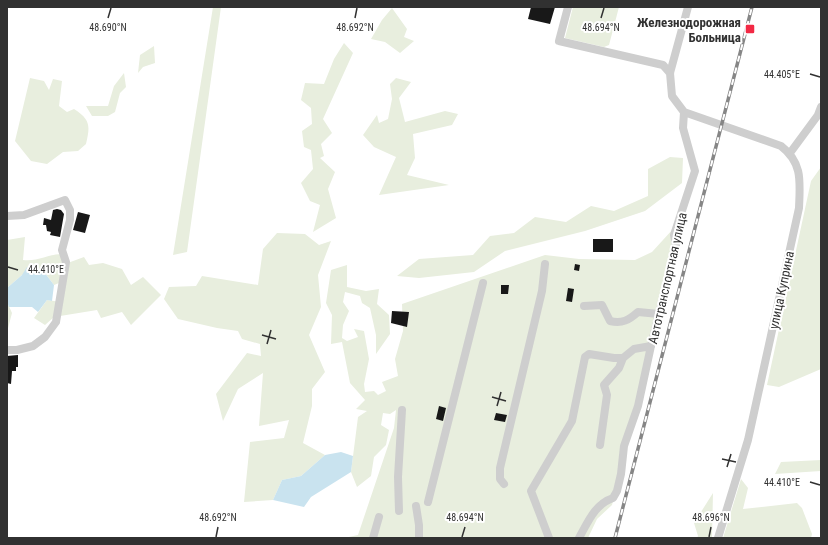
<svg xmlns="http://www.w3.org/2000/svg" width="828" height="545" viewBox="0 0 828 545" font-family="'Roboto Condensed',sans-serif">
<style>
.green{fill:#e8eede}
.water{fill:#c9e3ef}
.building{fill:#181818}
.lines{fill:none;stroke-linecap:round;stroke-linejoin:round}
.minor{stroke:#cecece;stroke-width:8}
.rail-casing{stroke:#868686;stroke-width:3.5}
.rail{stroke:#fff;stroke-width:2;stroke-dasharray:6;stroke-linecap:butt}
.ticks{fill:none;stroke:#313131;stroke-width:1.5}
.poi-dot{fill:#f22944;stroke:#fff;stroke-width:1.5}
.labels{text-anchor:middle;stroke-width:4;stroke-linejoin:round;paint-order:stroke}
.poi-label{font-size:13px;font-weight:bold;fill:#313131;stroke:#fff;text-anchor:end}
.street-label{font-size:13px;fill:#313131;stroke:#fff}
.ticks-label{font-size:10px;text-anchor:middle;fill:#313131;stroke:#fff;stroke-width:4;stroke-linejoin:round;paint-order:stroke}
</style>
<rect width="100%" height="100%" fill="#fff"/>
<path class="green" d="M213 7H221L187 252 173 255Z
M573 7H619L609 45 604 47 565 38Z
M392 8 407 29 404 37 414 41 400 53 385 42 371 39 382 20Z
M344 43 353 53 323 119 332 133 321 144 324 156 320 158 335 172 328 189 336 218 313 232 320 205 310 201 301 183 313 169 311 150 304 147 302 131 312 124 311 108 301 100 305 83 324 84 334 59Z
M154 46 155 63 143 67 138 73 140 55Z
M124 73 126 87 120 93 115 112 108 116H92L86 106H108L114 86Z
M30 78 44 81 49 90 53 79 62 81 59 106 67 112 74 109C91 120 90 126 86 144L78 151 63 152 47 164 31 161 15 141Z
M396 78 411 82 399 98 405 122 445 111 458 114 452 125 413 134 415 158 407 175 449 185 379 195 396 157 374 147 363 135 377 115 379 123 388 119 392 99 390 84Z
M670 157 683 158 682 183 645 211 585 231 505 251 474 272 419 278 397 276 419 259 473 255 490 236 514 233 535 217 566 222 591 206 614 211 648 196V169Z
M821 167V369L779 387 767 385 811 181Z
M673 229 682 232 612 505 597 519 588 538H344L358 535 394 428 396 410 390 414 383 413 381 425 389 430 386 445 374 457 371 476 357 487 351 472 358 417 367 411 356 409 365 400 350 383 342 342 331 344 332 315 326 303 331 270 347 265V287L366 291 379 289 377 304 389 315 390 334 376 354V335L370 308 362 303 360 296 345 292 343 302 349 311 343 325 342 338 347 341 358 337 354 329 364 331 369 359 364 384 365 392 374 391 378 395 386 391 382 382 398 376 395 359 403 331 402 304 545 255 579 259 635 260 652 252Z
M277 233 305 234 319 245 331 241 318 275 321 307 309 335 325 372 312 389V406L303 443 325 455 301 476 282 480 273 500 244 502 250 442 284 438 289 420 259 426 263 373 238 389 223 421 216 394 247 353 261 356 260 344 242 339 238 331 217 328 178 319 164 299 169 287 196 286 202 276 258 285 263 249Z
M25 237 23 260C38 262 50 253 65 254V264L84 257 89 265 103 263 122 269 131 285 143 277 161 295 131 325 122 312 101 318 97 310 54 317 45 325 34 318 47 300 61 302 64 281 54 285 44 272 22 275 7 288V240Z
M7 302 12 313 7 332Z
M821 460V471L775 474 781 462Z
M741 479 748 488 743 509 797 503 802 508 812 534 811 538H723Z
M713 493 712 538H697L698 536 694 523Z"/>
<path class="water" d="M27 267 33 273 44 272 54 285 52 301 47 300 38 312 32 307H9L7 302V288L22 275Z
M341 452 353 456 351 472 311 497 304 507 273 500 282 480 301 476 325 455Z"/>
<path class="building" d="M531 7H555L550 24 528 19Z
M57 209 61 210 64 214 60 237 50 235 51 232 47 231 46 225H43L44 218 51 220 53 210Z
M78 212 90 215 85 233 73 230Z
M593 239H613V252H593Z
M575 264 580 265 579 271 574 270Z
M501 285H509L508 294H501Z
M568 288 574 289 572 302 566 301Z
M392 311 409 312 407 327 391 323Z
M18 355V367H16V371H12L11 384 7 383V356Z
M439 406 446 408 443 421 436 419Z
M496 413 507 415 505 422 494 420Z"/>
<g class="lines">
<path class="minor" d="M568 7 559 41 663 65 670 73
M684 112 781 146C803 163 800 182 799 208L748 440 718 538
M790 153 818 115 821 107
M7 216 24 215 65 200 70 210V220L62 250 66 262 56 322 45 337 33 346 17 350H7
M584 306 602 305 610 321C622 324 629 320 638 312L659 314
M600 445 607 395 604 385 619 368 623 358 634 349 651 346
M504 484 500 479V468L542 291 545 264
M428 502 483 283
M416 506 419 525V538
M399 511 398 477 402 410
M373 538 379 517
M549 538 531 491 572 421 585 357 589 354 614 358H623
M579 538C588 522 595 504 613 498L617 491 621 474 624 446 638 406 651 346 676 246 674 235 695 171 683 128 684 112 672 96 670 73 688 7"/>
<defs>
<path id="rail" d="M615 538 752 7"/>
</defs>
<use href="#rail" class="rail-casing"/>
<use href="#rail" class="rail"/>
</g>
<path class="ticks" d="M108 18 111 8M355 18 357 8M601 18 604 8M810 74 820 77M8 267 18 270M262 335 276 339M267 344 271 330M492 397 506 401M497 406 501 392M722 459 736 462M727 467 731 454M810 482 820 485M216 537 218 527M462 537 465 527M709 537 711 527"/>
<rect class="poi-dot" x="745" y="24" width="10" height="10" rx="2"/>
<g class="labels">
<g class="poi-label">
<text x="741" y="27">Железнодорожная<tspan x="741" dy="15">Больница</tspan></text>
</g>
<g class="street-label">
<text transform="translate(667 278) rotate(-77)" y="5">Автотранспортная улица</text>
<text transform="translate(781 290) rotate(-78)" y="5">улица Куприна</text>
</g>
</g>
<g class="ticks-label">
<text x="108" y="31">48.690°N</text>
<text x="355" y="31">48.692°N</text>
<text x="601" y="31">48.694°N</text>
<text x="782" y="78">44.405°E</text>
<text x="46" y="273">44.410°E</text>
<text x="782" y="486">44.410°E</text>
<text x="218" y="521">48.692°N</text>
<text x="465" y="521">48.694°N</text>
<text x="711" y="521">48.696°N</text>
</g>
<rect width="828" height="545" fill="none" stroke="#313131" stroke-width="16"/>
</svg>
